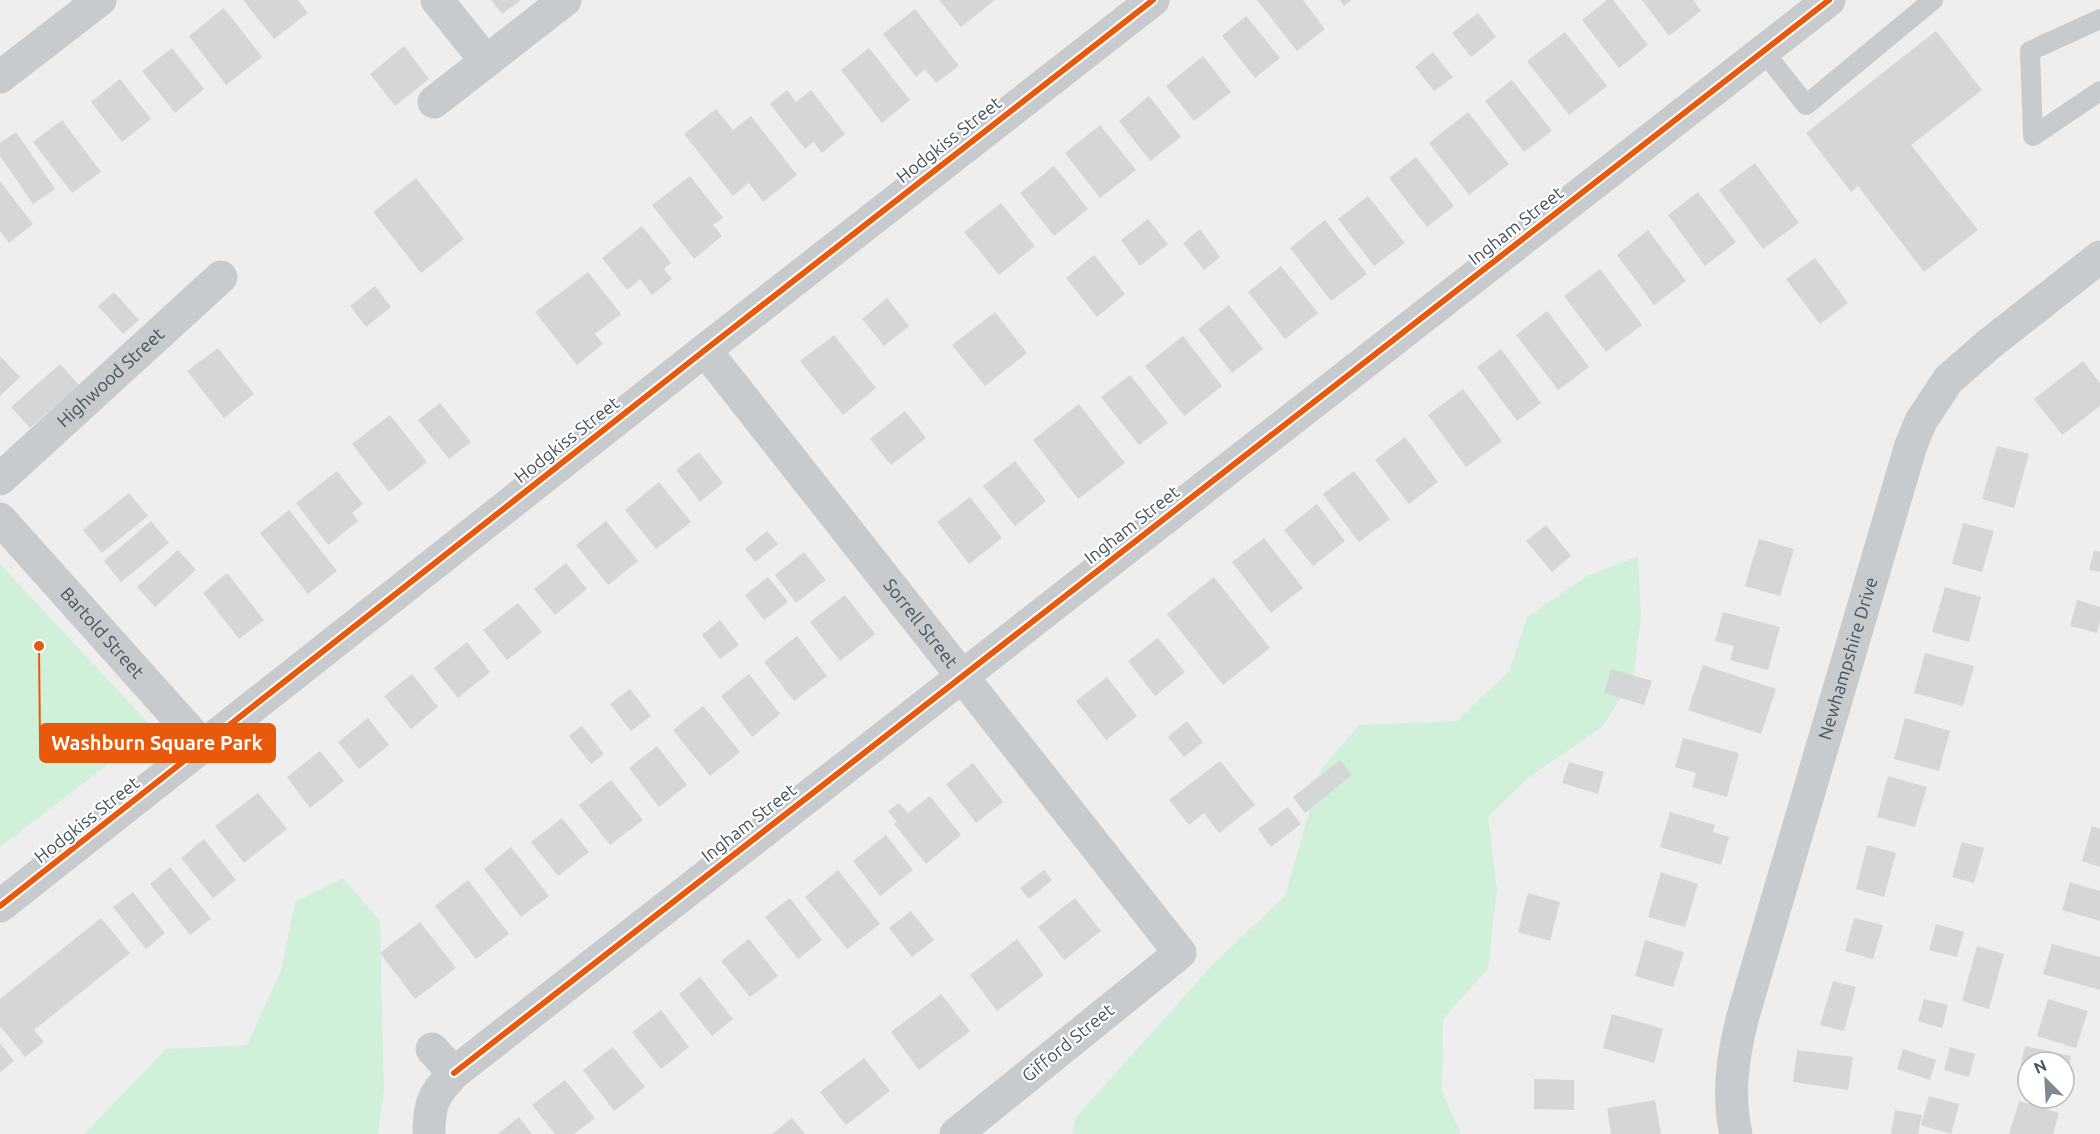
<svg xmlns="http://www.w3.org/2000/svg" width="2100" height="1134" viewBox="0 0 2100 1134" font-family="Ubuntu,sans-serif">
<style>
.green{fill:#d1f0da}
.building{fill:#d5d6d7}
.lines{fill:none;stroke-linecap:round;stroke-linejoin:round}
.service{stroke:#c7cbce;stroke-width:20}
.minor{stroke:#c7cbce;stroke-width:33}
.tertiary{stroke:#c7cbce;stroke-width:33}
.cycleway-casing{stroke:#fff;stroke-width:10}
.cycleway{stroke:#e8590c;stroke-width:6}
.labels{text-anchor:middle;stroke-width:4.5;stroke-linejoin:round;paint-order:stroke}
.street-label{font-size:18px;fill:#44525c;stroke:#fff}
.leader{fill:none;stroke:#e8590c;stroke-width:2}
.callout-dot{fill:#e8590c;stroke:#fff;stroke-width:2}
.callout{fill:#e8590c;stroke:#e8590c;stroke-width:2}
.callout-label{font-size:20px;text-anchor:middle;font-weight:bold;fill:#fff}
</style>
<rect width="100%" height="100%" fill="#efeeee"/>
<path class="green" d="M1638 556 1641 618 1633 680 1602 727 1528 778 1488 817 1497 888 1488 969 1443 1019 1442 1092 1461 1134H1072L1076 1117 1215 962 1285 896 1321 769 1359 725 1457 721 1509 671 1527 617 1587 576Z
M0 564 154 729 0 847Z
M343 878 380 921 384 1091 378 1134H84L166 1049 247 1045 281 970 295 902Z"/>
<path class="building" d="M243 0H298L308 13 274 39Z
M491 0H521L502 14Z
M939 0H995L961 27Z
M1257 0H1303L1325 29 1297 51Z
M1340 0H1352L1344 6Z
M1607 0H1613L1648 45 1619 68 1582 20Z
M1642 0H1693L1701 11 1669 36Z
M224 8 262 57 226 85 189 36Z
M915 9 959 66 936 83 925 69 916 77 883 34Z
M1478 13 1496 37 1471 57 1452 33Z
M1246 16 1280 58 1255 78 1222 36Z
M1936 31 1982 90 1911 145 1978 230 1924 272 1858 186 1851 192 1806 133Z
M1565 32 1607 86 1569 115 1527 61Z
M404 46 429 79 395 106 370 74Z
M172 48 204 89 175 113 142 71Z
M869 48 910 100 882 123 841 70Z
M1433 52 1453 77 1434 91 1415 67Z
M1203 56 1231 92 1194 121 1166 86Z
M120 79 151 119 122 142 91 102Z
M1512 80 1552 131 1524 152 1485 101Z
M787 90 796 102 811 90 845 134 822 153 814 142 805 149 770 104Z
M1149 96 1181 137 1150 161 1119 121Z
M716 109 733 130 751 116 797 175 763 202 749 183 733 196 684 134Z
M1468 112 1509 164 1469 195 1429 143Z
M62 120 101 172 72 193 33 142Z
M1100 125 1136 170 1100 198 1065 153Z
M16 132 55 189 33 204 0 156V143Z
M1416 157 1454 206 1427 227 1389 178Z
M1755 163 1799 223 1763 249 1719 190Z
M1054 166 1088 209 1054 236 1020 193Z
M690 176 723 218 713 225 722 236 694 259 652 205Z
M416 178 464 239 421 273 373 212Z
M0 181 33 224 9 243 0 231Z
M1698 192 1736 242 1705 266 1668 215Z
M1368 196 1405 243 1374 266 1338 219Z
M1001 203 1035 246 999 275 964 232Z
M1148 219 1168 244 1140 266 1121 240Z
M1325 220 1367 274 1331 301 1290 248Z
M642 226 671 263 664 269 672 279 652 295 640 279 627 290 602 258Z
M1200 229 1220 257 1204 270 1183 243Z
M1648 230 1686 281 1654 305 1617 255Z
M1094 255 1125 294 1097 317 1066 278Z
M1815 258 1848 303 1820 324 1786 279Z
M1281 266 1318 313 1285 339 1248 292Z
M1600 269 1642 325 1606 352 1564 296Z
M588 272 621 314 595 334 603 344 577 365 535 312Z
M375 286 391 307 366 327 350 306Z
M114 292 139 320 123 334 98 306Z
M887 298 909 326 884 346 862 319Z
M1229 305 1263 349 1232 373 1198 329Z
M1547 311 1589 367 1558 390 1516 335Z
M995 312 1027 353 985 386 952 345Z
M834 335 876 388 843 415 800 361Z
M1183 336 1222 386 1184 416 1145 366Z
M218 348 254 394 224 418 187 371Z
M1501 349 1541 403 1517 421 1477 367Z
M0 356 20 377 0 396Z
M2083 361 2100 383V406L2062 435 2034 399Z
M60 364 79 385 30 428 11 407Z
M1130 375 1168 423 1139 445 1101 397Z
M1463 389 1502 441 1466 467 1428 415Z
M440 403 471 442 449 459 418 420Z
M1079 404 1125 463 1078 499 1033 440Z
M905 411 926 438 891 465 870 439Z
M390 415 427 462 389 492 352 444Z
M1405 437 1438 482 1409 504 1375 460Z
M1997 446 2029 454 2014 508 1982 499Z
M699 452 723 483 700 502 676 470Z
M1015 461 1046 501 1015 526 983 486Z
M337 471 363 504 352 513 358 521 328 545 296 503Z
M1354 471 1390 519 1359 542 1323 494Z
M659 482 691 522 656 549 625 510Z
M129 493 148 516 102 553 83 530Z
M970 497 1002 538 969 564 937 522Z
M1317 504 1345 541 1313 566 1284 530Z
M289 510 337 571 308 594 260 533Z
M151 521 169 543 121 582 104 561Z
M606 521 638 561 608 585 576 545Z
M1963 523 1994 531 1982 572 1952 564Z
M1546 525 1571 556 1552 572 1526 541Z
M767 531 778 544 755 562 745 549Z
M1264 538 1303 588 1271 613 1232 562Z
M1759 539 1794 549 1780 596 1745 586Z
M178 550 196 570 155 607 137 587Z
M2094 550 2100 552V572L2089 570Z
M804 552 826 580 796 603 775 575Z
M566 563 587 589 555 615 534 589Z
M227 573 264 620 239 639 203 593Z
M768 577 788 602 764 620 745 595Z
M1214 577 1270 648 1223 685 1167 614Z
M1945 587 1981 597 1969 642 1932 632Z
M845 595 875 634 840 661 810 622Z
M2077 600 2100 607V621L2097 633 2070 626Z
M518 603 542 632 507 660 483 630Z
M1723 612 1780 627 1768 670 1730 660 1734 646 1715 641Z
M720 620 739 645 720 659 702 635Z
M797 636 827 676 794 701 764 662Z
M1158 638 1185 672 1155 696 1128 661Z
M467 642 490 672 458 698 434 668Z
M1925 653 1974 666 1963 706 1914 693Z
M1703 665 1776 689 1761 734 1688 710Z
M1611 669 1652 681 1644 705 1604 693Z
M412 674 438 707 411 729 384 696Z
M749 674 780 714 752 737 721 696Z
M1107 677 1137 716 1106 740 1076 701Z
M630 689 651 716 631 731 610 704Z
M703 706 740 752 710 776 673 730Z
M368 718 389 745 359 769 338 742Z
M1905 718 1950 731 1939 771 1894 759Z
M1187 721 1203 742 1184 757 1168 737Z
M582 726 604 754 591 764 569 736Z
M1683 738 1739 753 1727 797 1692 787 1696 773 1675 767Z
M657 746 687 785 659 807 629 768Z
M320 751 344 781 310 808 287 777Z
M1340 760 1352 775 1305 813 1293 797Z
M1220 761 1255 805 1219 833 1204 813 1189 825 1169 800Z
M1569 762 1604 772 1598 794 1562 783Z
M973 763 1003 802 976 823 946 784Z
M1888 776 1927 787 1915 827 1877 817Z
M611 780 643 820 610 845 579 805Z
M258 793 287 829 244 863 215 826Z
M930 796 961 835 926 864 894 824 897 822 888 811 899 803 908 813Z
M1288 807 1301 824 1271 847 1258 829Z
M1670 812 1715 825 1713 832 1729 837 1721 865 1660 847Z
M562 818 589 852 558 876 531 842Z
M2092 826 2100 829V867L2082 861Z
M886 835 913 870 880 896 853 861Z
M204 839 236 880 213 898 181 858Z
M1962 842 1984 848 1974 883 1952 877Z
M1867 845 1896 853 1884 897 1856 889Z
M511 847 549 896 521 917 484 869Z
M170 867 211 919 190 935 150 884Z
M838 870 880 924 847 949 805 897Z
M1044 870 1052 880 1029 899 1020 888Z
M1661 872 1698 884 1685 927 1648 917Z
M468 880 509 934 476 959 435 906Z
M2070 882 2100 891V921L2062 910Z
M133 892 165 933 146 949 113 907Z
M1528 893 1560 902 1550 941 1518 932Z
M790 898 822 940 798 959 765 917Z
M1075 898 1101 931 1064 960 1038 927Z
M911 911 934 940 912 957 889 928Z
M101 918 130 953 34 1030 44 1042 25 1057 0 1026V999Z
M1854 918 1883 925 1873 959 1845 951Z
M420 922 456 968 415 999 380 953Z
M1936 924 1964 932 1957 957 1929 950Z
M749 939 778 976 750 997 721 961Z
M1017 939 1044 975 997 1011 970 975Z
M1645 940 1684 952 1673 987 1635 976Z
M2052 944 2100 957V990L2043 974Z
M1977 946 2004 954 1989 1009 1962 1001Z
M700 977 733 1019 712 1036 679 994Z
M1833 981 1856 987 1844 1031 1820 1025Z
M941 994 970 1031 919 1070 891 1032Z
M1924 999 1948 1005 1942 1028 1918 1021Z
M2048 999 2088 1011 2076 1048 2037 1036Z
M661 1010 689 1047 661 1069 632 1032Z
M1612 1014 1663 1029 1654 1063 1603 1048Z
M0 1043 14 1061 0 1072Z
M2025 1046 2071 1056 2065 1086 2064 1062H2028V1085L2017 1082Z
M613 1047 645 1087 614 1111 583 1070Z
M1950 1047 1975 1054 1969 1077 1944 1070Z
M1903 1049 1936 1060 1930 1080 1897 1069Z
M1797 1050 1853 1057 1848 1090 1793 1082Z
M864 1058 890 1091 846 1125 820 1092Z
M1534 1079 1574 1080V1110L1534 1109Z
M565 1080 595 1118 574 1134H555L532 1105Z
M1929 1096 1959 1104 1951 1134 1921 1125Z
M1655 1100 1661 1134H1611L1607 1108Z
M2019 1101 2059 1113 2053 1134H2009Z
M1895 1110 1922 1115 1918 1134H1891Z
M519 1117 532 1134H498Z
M792 1118 805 1134H772Z"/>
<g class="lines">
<path class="service" d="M2100 19 2030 51 2033 136 2100 91
M1764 52 1806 105 1933 0"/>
<g class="minor">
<path d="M437 0 486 61"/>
<path d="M434 102 565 0"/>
<path id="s1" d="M705 350 1180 953 956 1134"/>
<path id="s2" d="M0 479 221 277"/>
<path id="s3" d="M0 519 204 747"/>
<path d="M0 906 705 350 1153 0"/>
<path d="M454 1073 1829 0"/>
<path d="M429 1134C429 1103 433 1095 454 1073L432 1049"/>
<path id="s4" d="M1736 1134C1727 1094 1733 1055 1743 1016L1911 445 1921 421 1948 380 1988 345 2100 257"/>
</g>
<path class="tertiary" d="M0 77 100 0"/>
<defs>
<path id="cycleway" d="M0 906 705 350 1153 0
M454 1073 1829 0"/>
</defs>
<use href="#cycleway" class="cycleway-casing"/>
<use href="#cycleway" class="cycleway"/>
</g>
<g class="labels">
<g class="street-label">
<text transform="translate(949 140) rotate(-38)" y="6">Hodgkiss Street</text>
<text transform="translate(1516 226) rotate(-38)" y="6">Ingham Street</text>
<text dy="6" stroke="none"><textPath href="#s2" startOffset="150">Highwood Street</textPath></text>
<text transform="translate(567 440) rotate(-38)" y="6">Hodgkiss Street</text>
<text transform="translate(1132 525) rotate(-38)" y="6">Ingham Street</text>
<text dy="6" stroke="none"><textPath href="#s1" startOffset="348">Sorrell Street</textPath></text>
<text dy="6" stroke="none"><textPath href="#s3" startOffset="153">Bartold Street</textPath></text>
<text dy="6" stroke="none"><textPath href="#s4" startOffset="492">Newhampshire Drive</textPath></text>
<text transform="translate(87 820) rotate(-38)" y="6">Hodgkiss Street</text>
<text transform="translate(749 823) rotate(-38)" y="6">Ingham Street</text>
<text transform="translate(1068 1043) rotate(-39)" y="6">Gifford Street</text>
</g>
</g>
<path class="leader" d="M39 646L40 743"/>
<circle class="callout-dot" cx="39" cy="646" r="6"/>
<rect class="callout" x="40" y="724" width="235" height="38" rx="6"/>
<g class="callout-label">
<text x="157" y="750">Washburn Square Park</text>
</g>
<g transform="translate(2046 1080) rotate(336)"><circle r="28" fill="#ffffff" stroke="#b4babe" stroke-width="1.5"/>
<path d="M0-4.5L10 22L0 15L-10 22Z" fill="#80898f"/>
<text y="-9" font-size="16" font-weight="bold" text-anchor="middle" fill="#44525c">N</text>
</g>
</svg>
